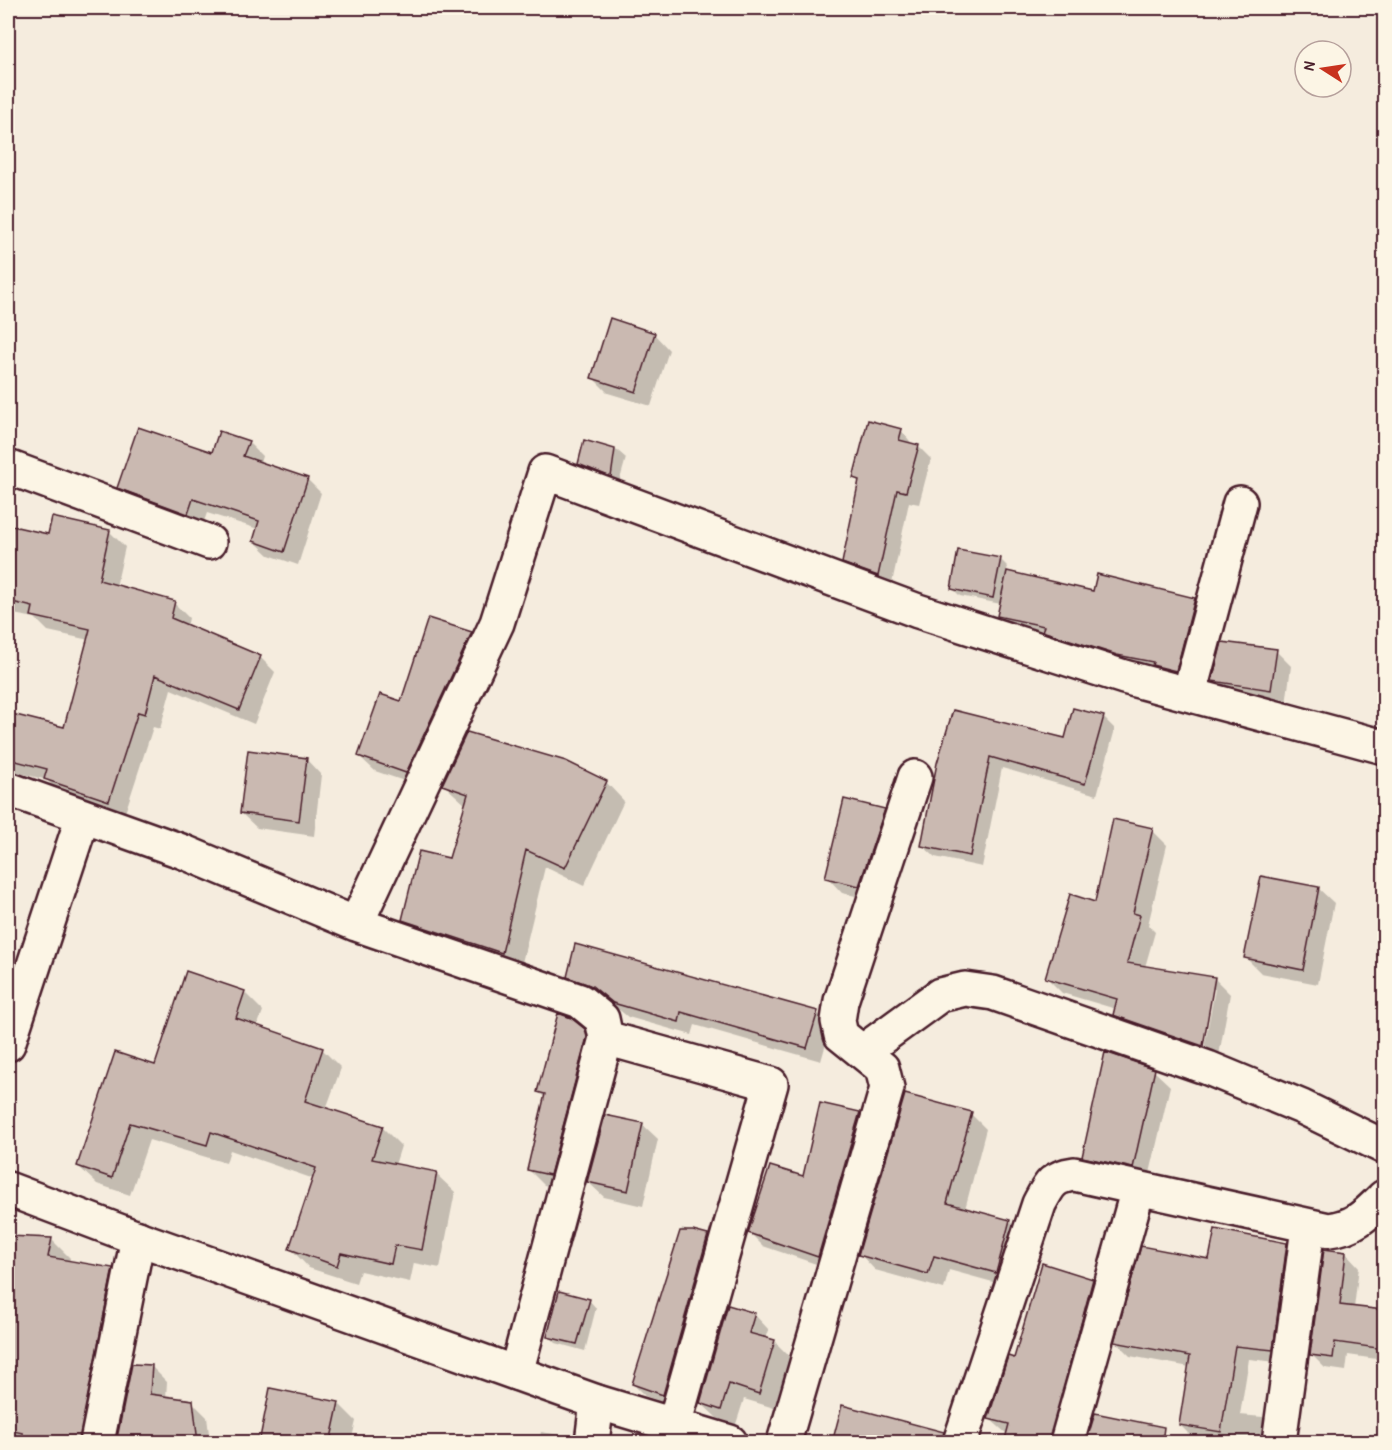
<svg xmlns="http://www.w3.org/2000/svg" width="1392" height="1450" viewBox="0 0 1392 1450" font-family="'Patrick Hand',sans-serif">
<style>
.shadow{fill:#0003;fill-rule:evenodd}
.building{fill:#cab9b1;stroke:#4a1f2b;stroke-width:1.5}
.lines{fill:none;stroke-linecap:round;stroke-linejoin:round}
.minor-casing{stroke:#4a1f2b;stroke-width:38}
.major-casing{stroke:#4a1f2b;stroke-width:38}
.minor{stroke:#fcf5e5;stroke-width:33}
.major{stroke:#fcf5e5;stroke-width:33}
</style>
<rect width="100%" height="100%" fill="#f5ecde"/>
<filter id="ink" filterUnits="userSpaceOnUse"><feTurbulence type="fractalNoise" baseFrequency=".0167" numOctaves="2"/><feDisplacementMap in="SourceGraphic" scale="12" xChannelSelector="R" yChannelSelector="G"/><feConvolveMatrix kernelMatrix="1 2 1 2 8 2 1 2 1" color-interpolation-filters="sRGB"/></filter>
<g filter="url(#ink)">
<path class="shadow" d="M654 334 669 350 651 406 608 393 593 378Z
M901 430 913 445 918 446 931 459 919 504 909 502 891 588 856 575 843 562 860 484 855 478Z
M248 442 262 456 260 463 307 479 321 493 298 565 269 555 254 541 258 529 207 513 202 527 133 502 119 487Z
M585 442 618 451 626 458 619 483 587 471 580 464Z
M8 527 49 536 110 532 125 547 116 587 174 603 189 618 187 627 260 657 275 672 254 724 171 689 160 729 153 727 124 816 61 794 47 780 8 770V715L65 728 89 640 48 631 35 618 8 613Z
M1000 559 1008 567 1006 572 1095 593 1194 600 1206 612 1187 683 1010 628 998 616 1001 604 960 596 952 588Z
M471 633 487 648 422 787 375 771 359 756 402 703Z
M1276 651 1291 666 1286 705 1229 696 1213 681Z
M1103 717 1115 729 1097 795 1002 768 982 867 935 857 922 845 939 763 1066 740Z
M306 759 321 775 314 836 257 828 241 813Z
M606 782 624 801 584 886 545 867 520 971 422 938 404 920 450 860 466 805 444 785Z
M884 810 899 825 874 900 842 893 827 877Z
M1152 830 1167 845 1148 925 1155 932 1145 967 1215 979 1230 994 1218 1061 1131 1030 1115 1015 1116 1009 1062 993 1046 977 1096 904ZM1212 989H1215L1203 1054H1200Z
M1318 888 1334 903 1318 984 1261 973 1246 958Z
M569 976 817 1013 831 1026 821 1061 695 1025 692 1035 628 1017 607 1000 583 990Z
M244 992 263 1011 257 1027 322 1049 341 1068 326 1109 382 1127 401 1146 395 1165 436 1174 455 1192 440 1268 414 1263 410 1282 360 1271 356 1283 309 1268 291 1249 314 1179 230 1150 226 1163 149 1140 130 1195 97 1184 78 1166 156 1067Z
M584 1030 600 1046 565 1189 544 1185 528 1169 546 1099 539 1092Z
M1154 1071 1170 1086 1148 1182 1099 1171 1083 1156Z
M821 1105 860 1114 873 1127 831 1269 763 1246 750 1233 804 1178Z
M971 1114 986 1129 965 1209 1009 1221 1025 1237 1011 1287 949 1270 944 1289 875 1270 860 1254Z
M642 1124 658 1139 643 1206 604 1197 588 1182Z
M682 1229 708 1237 720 1249 675 1406 645 1396 633 1384Z
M8 1237 51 1239 70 1258 69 1262 112 1269 131 1288 99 1442H8Z
M1286 1244 1301 1259 1286 1363 1249 1359 1240 1415 1263 1417 1278 1433V1442H1215L1194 1439 1180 1425 1190 1367 1130 1356 1116 1342 1210 1261Z
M1346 1253 1359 1267 1354 1308 1384 1312V1360L1348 1355 1346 1371 1325 1368 1311 1354Z
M1093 1280 1108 1296 1067 1442H1005L1008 1435 990 1419 1015 1360Z
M589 1300 596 1308 585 1351 556 1343 549 1336Z
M754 1314 769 1330 766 1339 775 1342 790 1357 774 1408 744 1399 736 1424 717 1418 701 1403Z
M152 1367 167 1382 166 1398 192 1402 207 1417 210 1442H117Z
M338 1403 356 1421 351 1442H260Z
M541 1432 573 1437 578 1442H539Z"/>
<path class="building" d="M610 318 655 333 636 392 591 378Z
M868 420 902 429 899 440 919 445 906 492 897 490 878 576 842 563 859 480 853 478Z
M138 427 212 452 219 431 249 441 243 456 308 478 284 552 253 541 259 521 193 499 188 514 117 488Z
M584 440 615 449 611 477 578 464Z
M52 517 110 530 99 580 175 601 171 618 261 656 239 710 155 675 145 714 138 712 109 801 44 779 47 769 8 759V713L64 727 90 629 31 616 33 607 8 601V525L48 534Z
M958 550 1001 558 993 598 951 589Z
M1007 571 1093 591 1097 574 1195 598 1176 671 1152 665 1153 662 1117 655 1042 631 1044 626 997 616Z
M428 618 472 632 406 773 358 756 380 694 401 701Z
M1222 642 1277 649 1271 690 1212 681Z
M1073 708 1104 716 1085 784 990 757 970 856 921 846 937 763 953 710 1065 738Z
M467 732 566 761 607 781 565 868 526 850 502 953 402 920 419 851 449 858 468 794 442 785Z
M248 750 307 758 299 821 240 813Z
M844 799 885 809 859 886 825 878Z
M1113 819 1153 828 1133 913 1140 915 1127 963 1215 977 1203 1046 1113 1015 1117 999 1045 978 1070 894 1095 902Z
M1261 876 1319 887 1303 970 1244 958Z
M575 944 818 1011 807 1048 681 1012 679 1022 613 1003 592 986 567 977Z
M186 971 245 991 236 1018 323 1048 305 1101 383 1126 372 1159 437 1172 422 1250 395 1245 391 1264 341 1253 337 1266 289 1249 316 1168 211 1132 207 1145 130 1123 112 1178 77 1166 115 1052 155 1065Z
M558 1013 571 1018 585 1029 587 1037 550 1175 527 1170 545 1094 537 1092Z
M1105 1052 1155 1069 1133 1168 1082 1157Z
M905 1094 972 1112 947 1203 1010 1220 996 1273 934 1256 928 1274 858 1255Z
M820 1103 860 1112 818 1257 748 1233 770 1166 803 1176Z
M605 1115 643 1123 628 1191 587 1182Z
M1215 1229 1287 1243 1273 1350 1235 1346 1221 1432 1179 1425 1190 1356 1114 1342 1141 1246 1209 1259Z
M680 1231H693L708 1235 663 1395 632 1384Z
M8 1236 52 1238 48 1257 113 1268 79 1443H44L22 1438 23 1433 8 1430Z
M1324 1249 1346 1252 1340 1305 1384 1310V1349L1335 1342 1333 1358 1310 1355Z
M1042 1263 1093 1279 1049 1443H1004L1009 1424 988 1419 1008 1356 1014 1358Z
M559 1291 590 1299 577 1344 547 1337Z
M728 1305 755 1313 749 1333 775 1340 759 1394 729 1384 721 1410 700 1403Z
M132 1364 152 1365 150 1394 193 1400 198 1443H116Z
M270 1388 339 1402 330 1443H259Z
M842 1405 944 1432 942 1443H832Z
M1095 1413 1164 1427 1162 1443H1086Z"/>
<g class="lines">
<defs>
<path id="minor" d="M8 467 209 542
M1189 694 1240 503
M8 789 184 852 356 924 580 1001 602 1019 606 1038 516 1373
M356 924 497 623 545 472 918 611 1124 677 1384 747
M606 1038 771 1084 674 1425
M8 1044 83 816
M862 1052 940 995 965 989 993 993 1208 1068 1302 1107 1384 1147
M97 1442 138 1238
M592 1442 597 1402
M784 1442 887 1088 882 1068 841 1035 838 1021 841 1001 915 777
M960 1442 1039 1204C1049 1185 1052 1177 1074 1174L1329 1230C1355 1227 1367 1214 1384 1197
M1067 1442 1138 1189
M1279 1442 1308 1228"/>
<path id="major" d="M8 1189 140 1239 597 1402 730 1442"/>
</defs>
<use href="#minor" class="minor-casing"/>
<use href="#major" class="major-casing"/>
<use href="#minor" class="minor"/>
<use href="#major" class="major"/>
</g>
</g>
<rect width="1392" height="1450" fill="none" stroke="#fcf5e5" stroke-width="30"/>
<rect x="15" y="15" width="1362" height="1420" fill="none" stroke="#4a1f2b" stroke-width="2" filter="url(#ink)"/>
<g transform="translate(1323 69) rotate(282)"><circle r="28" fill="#fcf5e5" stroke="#b59f9b" stroke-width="1.5"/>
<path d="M0-4.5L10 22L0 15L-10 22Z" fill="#c8321e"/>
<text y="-9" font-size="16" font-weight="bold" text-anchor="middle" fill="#4a1f2b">N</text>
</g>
</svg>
